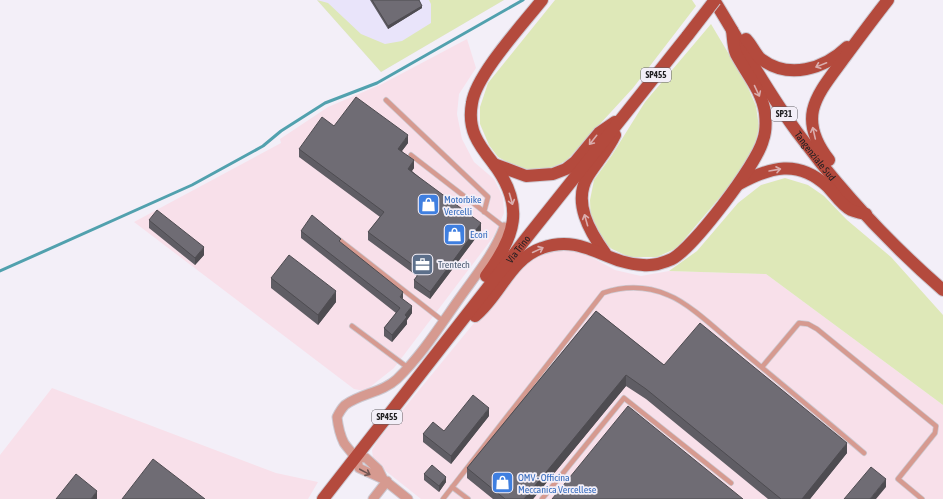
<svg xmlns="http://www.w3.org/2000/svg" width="943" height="499" viewBox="0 0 943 499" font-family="'Asap Condensed',sans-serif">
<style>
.commercial{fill:#e9e4fa}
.industrial{fill:#f8e0ea}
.green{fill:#dee8b8}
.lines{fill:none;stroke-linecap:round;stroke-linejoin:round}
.stream{stroke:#51a1ae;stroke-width:3}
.lane-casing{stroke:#cdc9d1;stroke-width:6}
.street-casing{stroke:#cdc9d1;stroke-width:11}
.primary-casing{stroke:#cdc9d1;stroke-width:14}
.lane{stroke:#d69a90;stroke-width:4.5}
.street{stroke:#d69a90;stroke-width:9}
.primary{stroke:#b44a3d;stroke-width:12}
.primary-bridge-casing{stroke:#cdc9d1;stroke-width:14;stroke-linecap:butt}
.primary-bridge{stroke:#b44a3d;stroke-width:12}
.wall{fill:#5f5d64}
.shaded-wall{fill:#4e4c51}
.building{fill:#6f6c74;stroke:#4e4c51}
.oneway{stroke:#daadad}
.oneway2{stroke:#715653}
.labels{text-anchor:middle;stroke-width:3.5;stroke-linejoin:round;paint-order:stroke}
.shield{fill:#f3eff8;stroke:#5f5d62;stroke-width:1}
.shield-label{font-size:9px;font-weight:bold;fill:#1f1e21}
.street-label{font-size:10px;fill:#1f1e21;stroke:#f3eff8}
.shop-label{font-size:10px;fill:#366cbe;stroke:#f3eff8;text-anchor:start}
.service-label{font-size:10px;fill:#4e5e75;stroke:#f3eff8;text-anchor:start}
</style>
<rect width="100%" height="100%" fill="#f3eff8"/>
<path class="commercial" d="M317 0H504L381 72Z"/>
<path class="industrial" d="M467 39 476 68 459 94 457 114 462 139 474 162 494 179 503 197 504 213 494 236 394 368 365 391 354 389 134 222 281 143 280 139 328 107 382 84Z
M560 249 580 251 615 270 641 276 669 271 766 274 943 405V499H421L382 468 373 458 372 450 378 440 525 261 542 252Z
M52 388 276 473 318 482 308 499H0V455Z"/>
<path class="green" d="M317 0 328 3 361 34 385 44 402 41 431 23V4L429 0H504L381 72Z
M555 0H692L696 6 633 88 566 161 547 170H530L511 164 498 157 489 145 480 124V107L488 83Z
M711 24 746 83 756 106 759 127 753 154 732 183 677 248 657 257H629L612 249 603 242 591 224 590 200 594 180 612 155 645 102Z
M785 178 808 185 824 196 847 220 891 257 943 315V405L766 274 669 271 697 251 738 203 761 185Z"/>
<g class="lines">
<path class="stream" d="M0 271 192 185 263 146 281 131 325 103 377 83 523 0"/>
<defs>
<path id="lane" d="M386 100 488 197 484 212
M411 155 504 227
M337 238 443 321
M352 326 407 367
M762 367 799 323 808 324 817 329 936 426 935 433 898 479 922 499
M452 487 468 499
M443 499 603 293C624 286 647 286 668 295 689 303 718 331 736 346 779 382 822 417 864 453
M542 499 624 398 731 483"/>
<path id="street" d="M356 457 366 458 378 469 383 479
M373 499 387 481
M408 499 383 479 359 468C356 455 351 453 344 443 340 435 338 426 337 417 339 413 342 408 345 405 361 393 382 393 397 379 421 356 440 326 459 299 475 276 494 254 504 227"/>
<g id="primary">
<path id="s1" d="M714 0C741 44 766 90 797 132 839 189 889 243 943 290"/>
<path d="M746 39C752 45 755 54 761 59 789 80 824 69 847 47"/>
<path d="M829 160C795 116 818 94 845 57 859 38 873 19 888 0"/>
<path d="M494 164 526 176 553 174 566 169 575 162 599 133 615 122"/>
<path d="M739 184C770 167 798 159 827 186 834 193 842 206 851 210 855 212 861 213 866 214"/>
<path d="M605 253C590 232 572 202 588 176 597 162 608 150 615 135"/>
<path d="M486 276C515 237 526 206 493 163 478 144 467 129 472 103 476 75 523 24 542 0"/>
<path d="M475 316C500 296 510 259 542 248 582 233 606 264 643 265 653 266 663 263 672 259 693 248 757 164 763 140 766 132 766 122 765 113 762 91 746 73 736 54 733 47 733 37 732 30"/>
<path id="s2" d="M323 499 528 236 688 35"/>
</g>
</defs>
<use href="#lane" class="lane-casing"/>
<use href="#street" class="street-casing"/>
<use href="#primary" class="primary-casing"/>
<use href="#lane" class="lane"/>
<use href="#street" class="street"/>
<use href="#primary" class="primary"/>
<defs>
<path id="primary-bridge" d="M688 35 715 0"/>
</defs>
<use href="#primary-bridge" class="primary-bridge-casing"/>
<use href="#primary-bridge" class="primary-bridge"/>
</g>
<path class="wall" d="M370 0H419L422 8 388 29Z
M408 143 402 151 414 168 412 171 481 231 430 299 414 288V280L417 276 368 240V232L380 217 299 157V149Z
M149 220 204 255 195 265 149 228Z
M301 231 341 243 403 299 412 313 407 320V324L392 342 384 336V328L396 313 301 238Z
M271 278 336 302 318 325 271 288Z
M596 311 664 365 847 453 810 499H768L646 399 626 386 533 499H493L467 478V468Z
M489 416 451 464 423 442V434L444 431Z
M424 474 446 482 439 492 424 480Z"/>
<path class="shaded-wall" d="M422 6V8L388 29V26Z
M408 135V143L398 156V149Z
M414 160V168L408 176V169Z
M481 223V231L430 299V292Z
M204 247V255L195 265V258Z
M336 291V302L318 325V315Z
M403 292V299L400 297Z
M412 306V313L407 320V324L392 342V335L405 315Z
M626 375V386L533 499H524Z
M489 408V416L451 464V456Z
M847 443V453L810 499H802Z
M446 477V482L439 492V486Z
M886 479V487L876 499H870Z
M97 491V499H91Z"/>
<path class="building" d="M372 0H419L422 6 388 26Z
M356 97 408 135 398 149 414 160 408 169 481 223 430 292 414 280 421 271 368 232 384 212 299 149 322 117 334 126Z
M157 210 204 247 195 258 149 220Z
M312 215 341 239 339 241 403 292 400 297 412 306 405 315 407 317 392 335 384 328 400 308 301 231Z
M289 255 336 291 318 315 271 278Z
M596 311 664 365 700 323 847 443 802 499H781L646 389 626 375 524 499H505L467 468Z
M473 395 489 408 451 456 423 434 433 422 444 431Z
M628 406 743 499H552Z
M153 459 205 499H122Z
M432 465 446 477 439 486 424 474Z
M871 467 886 479 870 499H844Z
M76 474 97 491 91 499H56Z"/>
<defs><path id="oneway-shaft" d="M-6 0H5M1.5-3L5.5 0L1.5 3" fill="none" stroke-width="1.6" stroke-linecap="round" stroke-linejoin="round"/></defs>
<g class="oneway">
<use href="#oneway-shaft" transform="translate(821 65) rotate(158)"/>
<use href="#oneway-shaft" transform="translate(757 91) rotate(65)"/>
<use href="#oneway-shaft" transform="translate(814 133) rotate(-103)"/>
<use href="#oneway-shaft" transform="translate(593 140) rotate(129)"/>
<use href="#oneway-shaft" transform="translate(775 170) rotate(-10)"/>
<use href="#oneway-shaft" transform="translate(511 199) rotate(74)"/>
<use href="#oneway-shaft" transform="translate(586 220) rotate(-106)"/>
<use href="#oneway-shaft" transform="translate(538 250) rotate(-25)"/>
</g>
<use class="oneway2" href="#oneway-shaft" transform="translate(365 472) rotate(28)"/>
<defs>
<symbol id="shop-square" viewBox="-11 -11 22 22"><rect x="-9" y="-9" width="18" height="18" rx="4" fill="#3f7fe0" stroke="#f3eff8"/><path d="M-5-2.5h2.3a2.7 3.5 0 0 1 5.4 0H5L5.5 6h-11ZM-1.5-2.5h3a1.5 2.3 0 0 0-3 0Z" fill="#fff"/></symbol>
<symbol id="office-square" viewBox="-11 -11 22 22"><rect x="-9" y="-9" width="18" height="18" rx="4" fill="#5c6f8a" stroke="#f3eff8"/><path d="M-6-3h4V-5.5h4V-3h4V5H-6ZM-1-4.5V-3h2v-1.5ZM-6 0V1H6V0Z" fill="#fff"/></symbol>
</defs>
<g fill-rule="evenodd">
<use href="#shop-square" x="416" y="192" width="25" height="25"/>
<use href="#shop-square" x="442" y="222" width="25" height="25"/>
<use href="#office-square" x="410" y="252" width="25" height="25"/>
<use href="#shop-square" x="490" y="470" width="25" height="25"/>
</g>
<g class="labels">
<g class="shield">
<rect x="641" y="68" width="30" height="14" rx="3"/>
<rect x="771" y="107" width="26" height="14" rx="3"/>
<rect x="372" y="410" width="30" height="14" rx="3"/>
</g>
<g class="shield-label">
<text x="656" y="78">SP455</text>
<text x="784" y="117">SP31</text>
<text x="387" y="420">SP455</text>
</g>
<g class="street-label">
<text dy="4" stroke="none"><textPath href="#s1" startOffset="186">Tangenziale Sud</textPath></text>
<text dy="4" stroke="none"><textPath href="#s2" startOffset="317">Via Trino</textPath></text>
</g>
<g class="shop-label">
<text x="444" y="203">Motorbike<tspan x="444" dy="12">Vercelli</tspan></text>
<text x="470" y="238">Ecorì</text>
<text x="518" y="481">OMV - Officina<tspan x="518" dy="12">Meccanica Vercellese</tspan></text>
</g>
<g class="service-label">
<text x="438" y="268">Trentech</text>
</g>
</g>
</svg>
